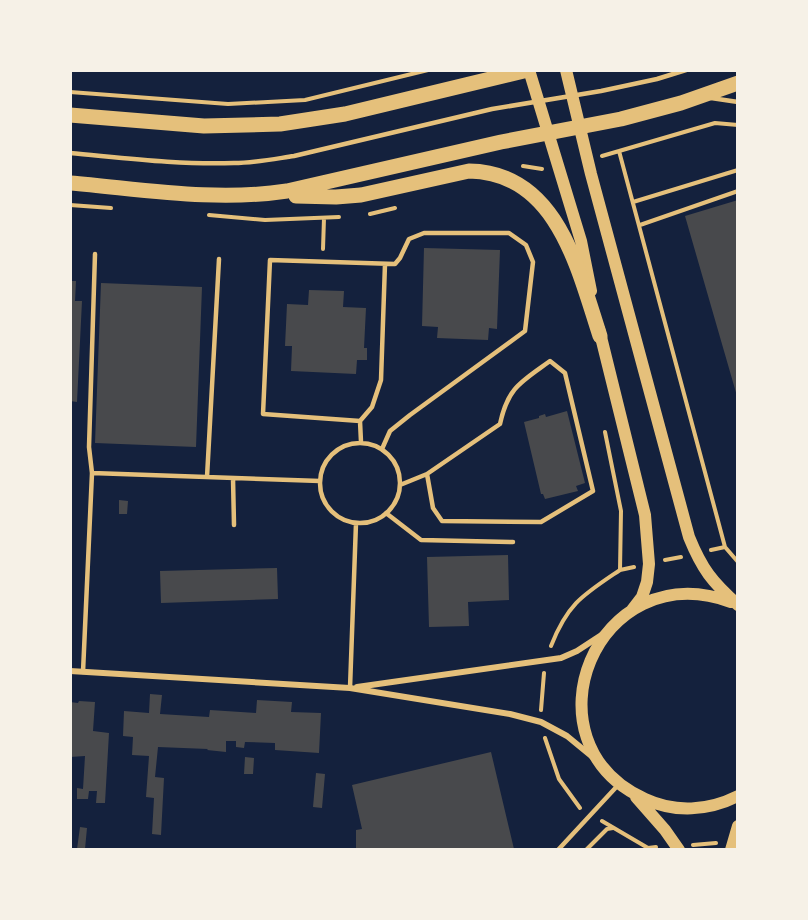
<svg xmlns="http://www.w3.org/2000/svg" width="808" height="920" viewBox="0 0 808 920" font-family="'Alegreya Sans',sans-serif">
<style>
.building{fill:#48494c}
.lines{fill:none;stroke-linecap:round;stroke-linejoin:round}
.path{stroke:#e5c07b;stroke-width:4}
.service{stroke:#e5c07b;stroke-width:4.5}
.minor{stroke:#e5c07b;stroke-width:6}
.secondary{stroke:#e5c07b;stroke-width:12}
.primary{stroke:#e5c07b;stroke-width:15}
</style>
<rect width="100%" height="100%" fill="#14213d"/>
<path class="building" d="M738 200V396H737L685 216Z
M424 248 500 250 497 329 489 328 488 340 437 338 438 327 422 326Z
M70 281H76L75 301H82L77 402 70 401Z
M101 283 202 287 196 447 95 443Z
M309 290 344 291 343 307 366 308 364 348H367V360H357L356 374 291 371 292 346H285L287 304 308 305Z
M567 411 585 483 576 486 578 491 545 499 543 494H541L524 422 539 418V416L545 414 546 417Z
M119 500 128 501 127 514H119Z
M508 555 509 600 468 602 469 626 429 627 427 557Z
M277 568 278 599 161 603 160 571Z
M150 694 162 695 160 714 209 717 210 710 256 713 257 700 292 702 291 712 321 713 319 753 275 750V743L245 742 244 748 236 747V741H226V752L207 750 208 749 158 747 155 777 164 778 161 835 152 834 154 798 146 797 149 756 132 755 133 737 123 736 124 711 149 713Z
M79 701 95 702 93 731 109 733 105 803H96L97 791H89L88 799H77V788L83 789 85 756 70 757V702L78 703Z
M491 752 514 849H356V830L362 829 352 785Z
M245 757 254 758 253 774H244Z
M316 773 325 774 322 808 313 807Z
M80 827 87 828 85 849H77Z"/>
<g class="lines">
<path class="path" d="M70 92 228 104 305 100 428 70
M619 151 725 547 738 562
M602 156 715 123 738 125
M523 166 542 169
M633 202 738 170
M70 205 111 208
M370 214 395 208
M209 215 265 220 339 217
M640 225 738 191
M323 249 324 218
M711 550 725 547
M665 560 681 557
M620 570 634 567
M551 646C568 603 583 595 620 570L621 511 605 432
M541 710 544 673
M545 738 559 779 580 808
M602 821 648 848 656 847
M693 845 716 843
M586 850 607 829 613 828"/>
<path class="service" d="M711 98 738 102
M70 153C125 158 179 165 234 163 254 163 274 159 294 156L492 109 601 91 657 79 686 70
M360 421 372 407 381 380 385 264
M361 442 360 421 263 414 270 260 395 264 400 258 409 239 424 233H509L526 245 533 262 525 331 410 415 390 431 382 449
M320 483a40 40 0 1 1 80 0a40 40 0 1 1-80 0Z
M92 473 320 481
M207 477 219 259
M233 478 234 525
M400 485 427 474 500 424C508 387 521 382 550 361L565 373 593 491 541 522 442 521 433 508 427 474
M386 513 421 540 513 542
M83 672 92 473 89 447 95 254
M350 688 356 523
M558 850 620 783"/>
<path class="minor" d="M70 671 350 688 510 714 541 722 567 736 595 759
M357 687 561 658 577 651 603 634"/>
<path class="secondary" d="M529 70 581 241 591 291
M566 70 591 174 689 537C702 569 712 582 738 605
M599 329 645 515 649 564 647 582 642 597 632 610
M731 602C596 553 520 742 645 799 675 813 708 811 738 796
M636 797 665 830 679 850
M731 850 738 826"/>
<path class="primary" d="M70 115 204 126 280 124 345 114 528 70
M70 183C142 189 215 202 287 191L501 142 621 119 681 103 738 83
M296 196 336 197 361 195 469 171C557 172 578 269 600 336"/>
</g>
<rect width="808" height="920" fill="none" stroke="#f6f1e7" stroke-width="144"/>
</svg>
